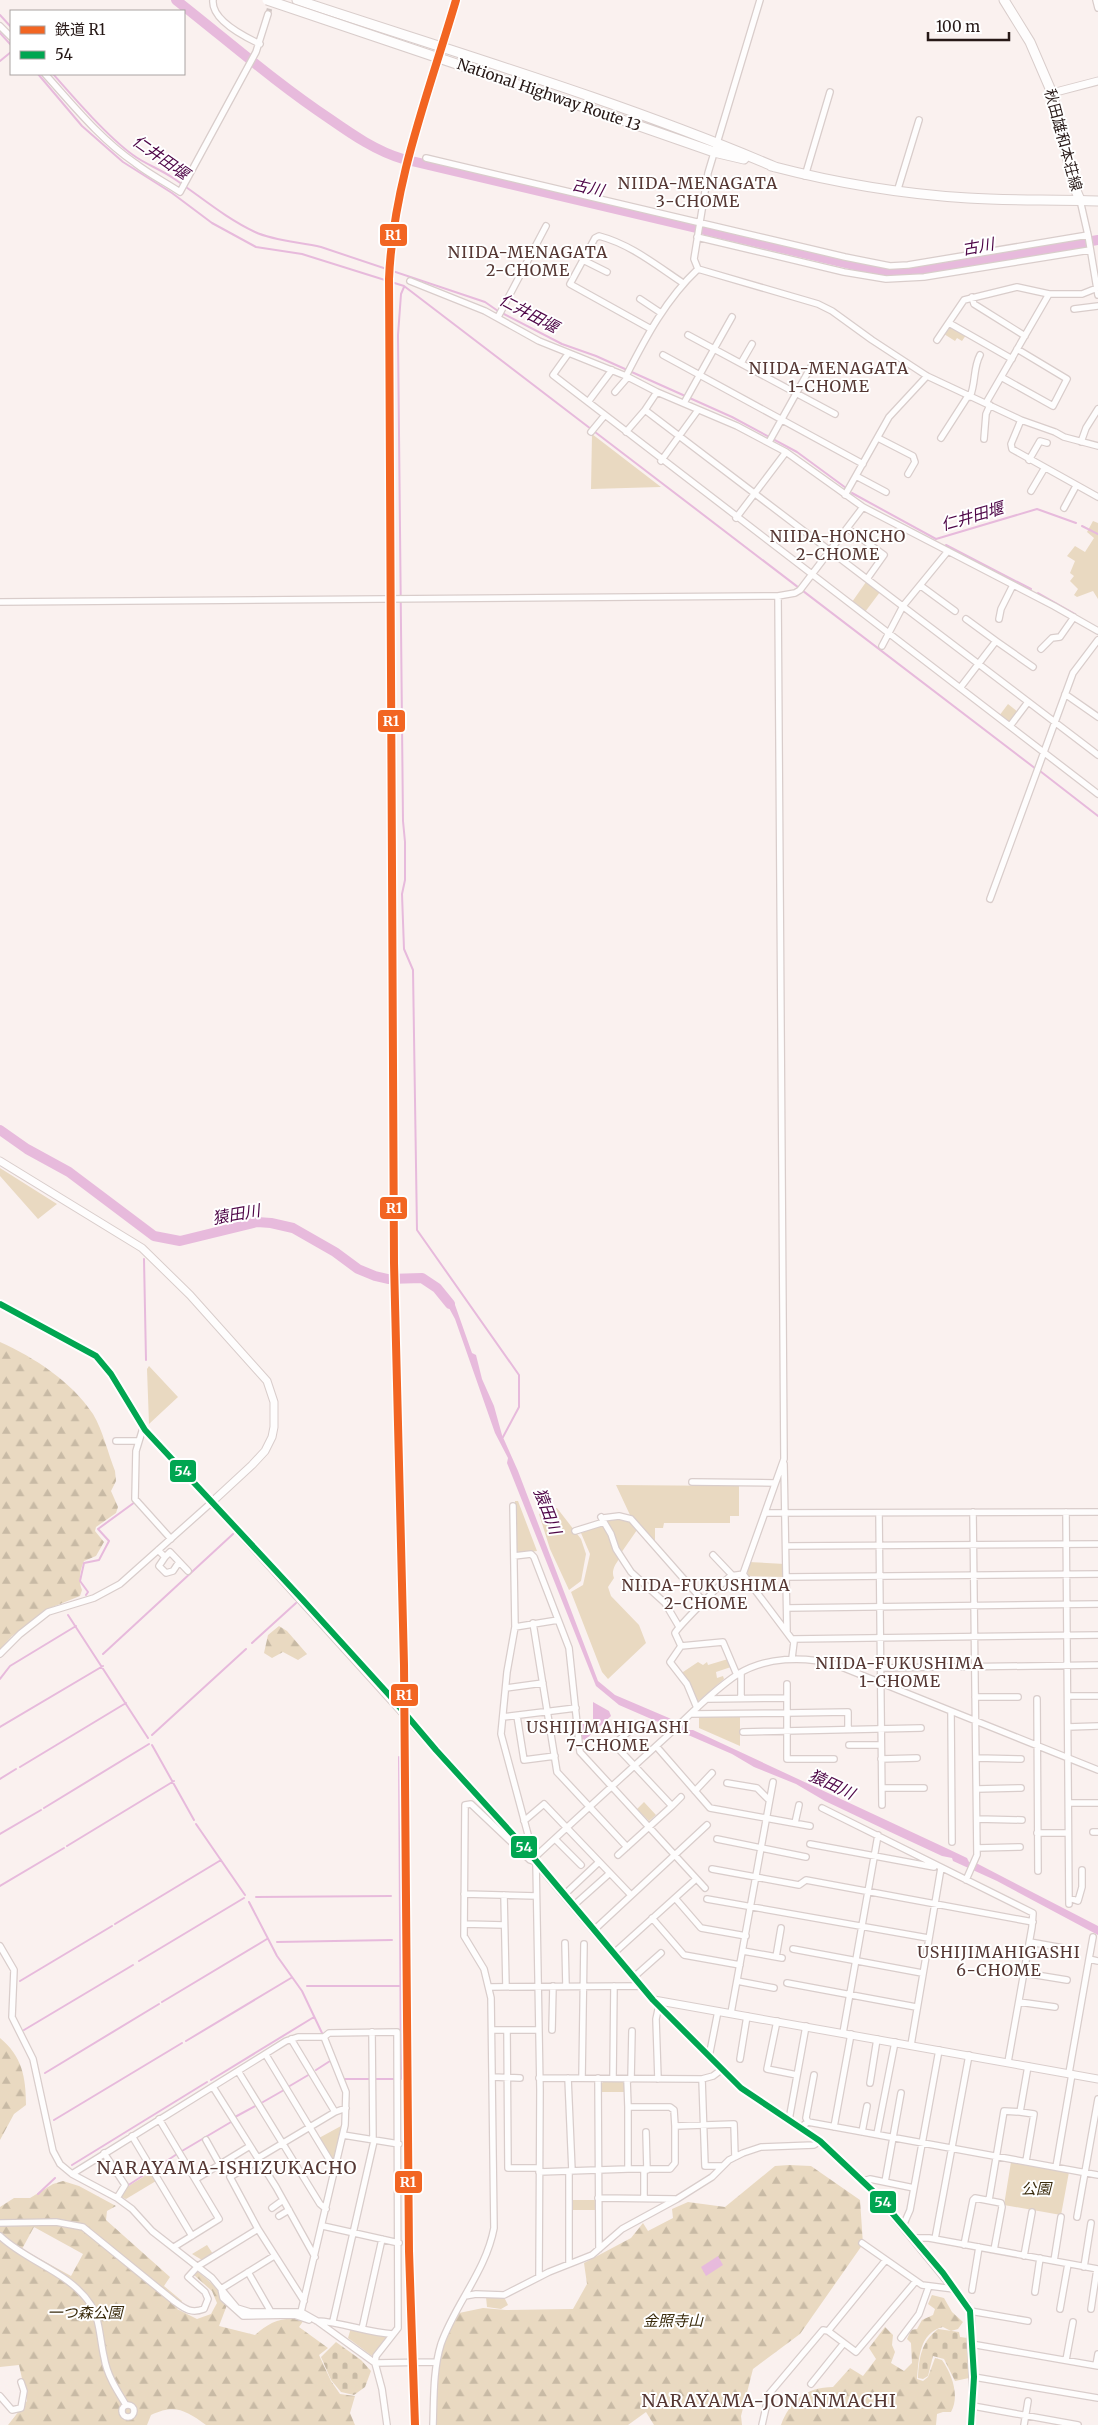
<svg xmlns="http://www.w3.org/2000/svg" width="1098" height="2425" viewBox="0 0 1098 2425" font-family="Merriweather,'Noto Sans JP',serif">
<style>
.green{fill:#e9d9c1}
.forest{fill:url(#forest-firs);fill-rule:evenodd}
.cemetery{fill:url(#cemetery-stones)}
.water{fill:#e7badc}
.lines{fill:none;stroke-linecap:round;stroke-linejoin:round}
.stream{stroke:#e7badc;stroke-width:2}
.river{stroke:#e7badc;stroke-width:10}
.minor-tunnel{stroke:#d0c6c4;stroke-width:5.5;stroke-dasharray:5.5 3;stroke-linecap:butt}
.minor-casing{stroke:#d9cdcb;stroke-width:8}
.tertiary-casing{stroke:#d9cdcb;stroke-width:9}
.primary-casing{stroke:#d9cdcb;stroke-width:11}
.trunk-casing{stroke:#d9cdcb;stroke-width:11}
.minor{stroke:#fefdfd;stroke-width:5.5}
.tertiary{stroke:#fefdfd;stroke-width:7}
.primary{stroke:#fefdfd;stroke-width:9}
.trunk{stroke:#fefdfd;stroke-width:9}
.trunk-bridge-casing{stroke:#d9cdcb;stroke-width:11;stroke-linecap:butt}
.trunk-bridge{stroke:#fefdfd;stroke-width:9}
.bus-1-casing{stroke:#fff;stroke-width:10}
.bus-1{stroke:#00a651;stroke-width:6}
.rail-1-casing{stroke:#fff;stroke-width:11}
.rail-1{stroke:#f26522;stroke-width:8}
.labels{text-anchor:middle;stroke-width:4;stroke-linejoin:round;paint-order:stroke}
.street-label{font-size:15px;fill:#271917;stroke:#fff}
.park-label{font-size:15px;font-style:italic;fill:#3a2b0c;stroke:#fff}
.water-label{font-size:16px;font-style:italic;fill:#4e0647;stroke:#fff}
.neighbourhood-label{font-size:16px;letter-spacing:1px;fill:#553733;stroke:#fff}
.quarter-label{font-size:18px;letter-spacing:1px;fill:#553733;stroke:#fff}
.line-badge{stroke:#fff;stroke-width:2}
.badge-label{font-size:14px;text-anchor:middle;font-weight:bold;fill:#fff}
</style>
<defs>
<pattern id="forest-firs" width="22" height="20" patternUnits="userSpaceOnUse" patternTransform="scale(1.25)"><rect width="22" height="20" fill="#e9d9c1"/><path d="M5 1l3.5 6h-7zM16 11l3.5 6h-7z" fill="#c8baa5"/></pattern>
<pattern id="cemetery-stones" width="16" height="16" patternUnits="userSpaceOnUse" patternTransform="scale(1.25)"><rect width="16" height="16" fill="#e9d9c1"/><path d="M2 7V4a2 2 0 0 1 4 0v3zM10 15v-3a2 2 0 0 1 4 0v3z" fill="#c8baa5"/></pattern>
</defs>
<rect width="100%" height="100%" fill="#faf1ef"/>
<path class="green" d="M952 326 966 335 962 341 957 338 955 341 944 334Z
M592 434 661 487 591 489Z
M1093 521 1098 523V599L1093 591 1077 597 1074 595 1078 589 1070 581 1074 576 1070 573 1075 561 1067 556 1075 546 1085 552 1094 538 1087 532Z
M866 582 880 592 865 612 852 602Z
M1008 704 1018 712 1009 724 999 716Z
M0 1168 57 1204 38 1219 0 1176Z
M149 1366 178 1397 149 1424 147 1369Z
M616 1485 739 1486V1516H730V1523H664L663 1528H655V1542L630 1515Z
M515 1501H518L537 1551 520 1553 516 1550Z
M557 1508 581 1539 586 1554 581 1581 569 1590 550 1549 539 1514Z
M608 1518 630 1521 637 1530 621 1553 606 1521Z
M603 1525 619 1559C615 1565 611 1571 614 1578L608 1587 611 1596 639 1625 646 1643 608 1679 602 1672 571 1592 583 1585 590 1554 581 1533Z
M749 1562 785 1564V1577L747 1576Z
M728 1659 731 1667 716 1672 717 1678 723 1676 724 1679 696 1703 682 1675 683 1672 698 1662 703 1665 707 1662 708 1665Z
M699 1716H740V1746L699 1728Z
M644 1802 656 1815 649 1821 637 1809Z
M604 2081H622L625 2084 626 2092H601V2084Z
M341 2126 334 2159 331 2158 319 2138Z
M1011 2162 1069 2172 1061 2215 1004 2205Z
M151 2172 156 2181 126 2199 122 2197V2194L127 2187Z
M572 2200H597V2210H572Z
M207 2245 213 2254 202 2260 192 2254Z
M486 2297H504L508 2305 501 2309 487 2307Z
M351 2328 385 2336 387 2338 372 2356 348 2338Z"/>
<path class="forest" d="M0 1342C35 1358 71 1381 93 1414 103 1431 108 1453 115 1471L116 1481 111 1491 118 1507 116 1513 96 1527 95 1531 104 1542 96 1556 84 1561C80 1570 78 1581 82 1590L80 1596 50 1608 12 1636 0 1649Z
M279 1626 287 1631 307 1654 298 1660 283 1652 272 1658 264 1653 268 1635Z
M0 2038C22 2056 26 2077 26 2105L14 2114 0 2140Z
M789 2165 811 2166 860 2200 863 2244 800 2334 753 2369 741 2416 742 2425H654L646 2412 628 2425H436L438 2350 459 2313 483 2308 506 2310 573 2309 587 2284 584 2263 631 2238 643 2223 648 2231 673 2218 672 2209 688 2202 725 2207 775 2166Z
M63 2181 79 2186 116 2206 107 2211 106 2220 170 2277 164 2286 182 2301 177 2309 197 2319 211 2314 217 2303 212 2291 194 2275 197 2271 216 2287 227 2305 219 2326 255 2335C270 2321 284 2316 304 2320L299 2327 328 2348 319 2355 331 2381 340 2394 355 2396 350 2413 355 2425H206C185 2410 175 2404 151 2415L147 2425H8L27 2401 19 2365 0 2367V2207L14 2198H30L53 2184ZM34 2227 83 2254 71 2276 22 2249Z
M932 2295 944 2298 952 2312 963 2322 958 2329 951 2331 943 2327C919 2333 919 2358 917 2379L923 2381 928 2377 935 2358 942 2360C952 2374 960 2396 951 2412H943L937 2414 936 2425H781C790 2401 806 2387 833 2387L850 2368 863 2376 876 2359 869 2348 885 2327 893 2335 892 2345 895 2352 891 2363 904 2371 912 2363 911 2343 907 2339 911 2330 917 2329 922 2320 933 2315 935 2309 928 2304Z"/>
<path class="cemetery" d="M938 2329 959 2332 960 2337 968 2338 969 2378 955 2381 944 2359 933 2356 928 2376 923 2379 918 2378C919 2358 921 2342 938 2329Z
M336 2342 361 2360 371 2371 365 2387 354 2395 341 2392 331 2380 321 2357Z"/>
<path class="water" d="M436 1289 454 1302 472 1353 476 1355 482 1379 494 1406 502 1435 518 1471 598 1681 615 1695 669 1718 689 1730H693L946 1848 967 1858 969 1862 978 1864 1098 1926V1935L997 1881 953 1861 952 1858 942 1856 886 1830 825 1801 796 1784 754 1767 732 1754 619 1705 596 1686 507 1463 508 1458 495 1433 455 1319 443 1297Z
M593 1702 609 1711 611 1716 585 1740 582 1739 581 1724H593Z
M718 2256 723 2265 706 2276 701 2267Z"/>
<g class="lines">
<path class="stream" d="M0 15 11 27
M0 33 11 45
M0 61 11 52
M38 74 82 126 123 162 172 193 212 223 256 247 302 254 404 286 591 429
M53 74C74 98 108 137 133 155 145 164 160 169 173 178 200 196 225 218 255 232 274 241 300 242 321 247L485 302 498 311
M404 287 401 294 398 335 403 821 405 842V880L402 894 404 949 413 970 417 1230 519 1375V1407L503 1437
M502 313 562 344 596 356 732 417 797 452 846 488
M595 432 1036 769
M852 493 936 539 1037 509 1076 523
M1082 526 1098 534
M946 545 1031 589
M1038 593 1075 614
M1040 771 1098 816
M152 1237 154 1236
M144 1259 146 1360
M86 1595 88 1592 80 1581 84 1563 99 1560 109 1541 98 1529 135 1502
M68 1615 148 1738
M252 1643 296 1603
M103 1654 233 1534
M0 1679 10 1666 76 1626
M0 1727 103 1666
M152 1735 246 1649
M152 1745 194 1820
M399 1757 401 2079
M20 1767 126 1703
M0 1779 16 1769
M44 1808 149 1744
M196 1824 245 1895
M0 1834 41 1810
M67 1846 174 1781
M0 1886 64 1848
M256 1897 391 1896
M249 1902 277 1956 302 1991 322 2033
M115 1924 221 1860
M277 1942 392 1940
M139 1961 244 1898
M20 1981 112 1926
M307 1986H400
M162 2002 267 1939
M24 2030 133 1965
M186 2041 291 1978
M316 2070 330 2061
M45 2073 159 2004
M343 2079H370
M376 2079H395
M211 2080 314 2017
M288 2087 310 2074
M263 2102 284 2090
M235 2117 257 2105
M54 2120 182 2043
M182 2151 231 2122
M72 2165 207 2082
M156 2168 177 2154
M127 2186 150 2171
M38 2194 55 2178"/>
<path class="river" d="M176 0C227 40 276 83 330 119 353 135 376 151 403 159L875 270 898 271 947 267 1098 240
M0 1130 27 1149 69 1172 154 1236 180 1241 257 1222 271 1223 293 1228 335 1252 358 1269 375 1276 388 1279 422 1278 437 1288 450 1304"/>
<path class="minor-tunnel" d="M268 14 272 0"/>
<defs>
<path id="minor" d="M213 0C211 20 245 37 260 44
M1096 0 1098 8
M0 26 11 37
M45 74C73 105 100 139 135 163 149 174 165 182 180 192L256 52 268 14
M426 158 845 257 890 266 908 265 1088 235
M805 176 830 92
M897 192 919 120
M1080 200 1088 235 1098 295
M697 237 844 272 886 279 924 277 1090 250
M583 260 607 272
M698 269 818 304 832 311 872 340 927 376 1021 420 1011 444 1012 449 1098 497
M698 269 694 259 708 173 760 0
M410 281 485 311 539 341 626 376 657 392 737 426 786 452 863 507 1054 606 1098 631
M972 297 974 304 1025 336
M640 299 661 313
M1074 309 1098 306
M498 317 546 226
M949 323 1012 359
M651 329 570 284 595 238 599 236C630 244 656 265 683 283
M688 335 714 349 732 317
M937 340 964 300 1017 287 1049 294H1082L1097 288
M568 354 553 375 1098 794
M663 355 863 464
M741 363 752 344
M626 376C646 337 666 299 698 269
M1001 377 1053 406 1067 379 1017 349
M615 392 628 377
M970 397C976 382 973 368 980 355
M588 402 612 370
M684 403 714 349 835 414
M986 403 1049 294
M645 410 657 392
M1021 420 1055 432 1064 437 1098 446
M591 432 605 415
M626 432 645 410 1098 755
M878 438 913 456 915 462 908 474
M941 438 968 396
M984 439 986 414 990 405
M769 442 812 365
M1081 442 1086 428 1098 409
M1029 460 1040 441 1047 443
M661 461 698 410
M856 476 886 492
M1031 491 1044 469
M845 495 889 417 927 376
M1064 508 1076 486
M736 518 786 452
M847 528 884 555 867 579
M921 586 955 611
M778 596 784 1459 743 1574 794 1642 792 1658
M0 602 778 596 795 593 800 590 863 507
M966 619 996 641
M999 619 1001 609 1013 585
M882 646 903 606 948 551
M1041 649 1052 638 1060 637 1074 617
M960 688 996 641 1033 667
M1065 694 1098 717
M1010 726 1028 702
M990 899 1073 673 1098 640
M0 1304 96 1356 111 1374 145 1430 212 1502 120 1584 94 1598 48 1612 20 1634 0 1654
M143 1428 136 1451 135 1499 171 1539
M116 1441H139
M784 1464 787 1632
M692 1482 775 1483
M513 1506 515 1627 507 1672 501 1734 530 1842 527 1850
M1066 1512 1069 1904
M765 1513 1098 1512
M879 1513 882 1805
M601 1517 611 1534 616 1549 631 1572 665 1603 678 1625
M603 1518 619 1516 631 1519 705 1603
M575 1531 604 1522
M787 1546 1098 1544
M158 1550 165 1557 170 1552 188 1571
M713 1555 732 1575
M514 1556 531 1554 534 1557 569 1648 580 1752 705 1888
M165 1557 159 1566 166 1573 173 1571 179 1562
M787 1577 1098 1574
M787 1608 1098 1604
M533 1623 557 1772 627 1847
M515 1627 558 1620
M793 1639 1098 1635
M681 1646 723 1642 737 1675
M881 1668 1098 1665
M741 1673V1698
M787 1684V1713L848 1712V1729
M506 1688 543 1683
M1068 1696H1098
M975 1697H1018
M709 1699 787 1698
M1037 1699 1038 1871
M697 1708 687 1684 670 1662 681 1646 675 1633C678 1627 725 1579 731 1576 734 1575 739 1575 743 1574
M951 1712 952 1842
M691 1714 787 1713V1759H834
M517 1716 524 1760 555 1756
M503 1717 576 1708
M1068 1727 1098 1726
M743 1732 921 1728
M849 1745H881
M656 1746 710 1808 810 1826
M977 1758 1021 1759
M881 1759 917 1758
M727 1783 757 1788 769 1800
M882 1788H924
M977 1789 1021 1788
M695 1791 712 1773
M1069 1803H1098
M672 1806 681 1797
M822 1808 1033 1913 1032 1927 1008 2062
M977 1819 1022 1820
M524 1821 544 1804 631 1895
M795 1823 799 1805
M1093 1832H1098
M1037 1833H1068
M555 1839 581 1865
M717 1839 806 1857
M810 1844 934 1867
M977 1848 1020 1847
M618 1855 672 1806 614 1744 632 1729
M712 1869 799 1885 806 1880 1033 1922
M966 1880 977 1855 973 1512
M464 1894 536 1896
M504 1895 506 1987
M564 1895 599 1862
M675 1898 701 1928 746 1936
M1069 1898 1078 1901 1082 1887V1870
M707 1899 928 1938
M573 1906 610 1873
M652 1918 684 1955 740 1965
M464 1924 504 1925
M594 1930 707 1825
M1030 1942 1074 1950
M565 1943 566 1986
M0 1946 14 1970 12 2017 33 2059 53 2151 60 2164 72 2174 117 2198 132 2209 152 2231 212 2278 237 2308 250 2312H301L317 2321 375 2363 382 2389 387 2425
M793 1949 922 1973
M743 1951 782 1958
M614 1953 696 1879
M776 1957 781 1928
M1089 1959 1093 1937
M1024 1973 1067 1980
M634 1977 661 1953
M737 1981 774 1988
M787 1983 916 2007
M489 1987 641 1986 653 2000
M1019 2002 1055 2007
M731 2013 773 1782
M777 2021 767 2069 797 2075
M492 2030H537
M507 2030 508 2168H539
M552 2030 553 1986
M372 2032 373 2140
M843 2033 878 1835
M291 2039 335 2112
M911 2045 941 1868
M266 2055 335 2169
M709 2057 718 2011
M740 2059 747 2016
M238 2071 320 2204 326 2209
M1069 2073 1089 1959 1098 1961
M493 2077 520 2078
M539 2078 702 2079 713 2076 721 2070
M568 2078 572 2171
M582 2078 584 1944
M598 2078 599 2249
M613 2078 614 1986
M627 2079 628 2107H670L674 2110 675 2126 734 2124 735 2157
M631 2079 632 2031
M658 2079 656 2019 659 2005
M702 2079 705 2166H722
M870 2083 877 2039
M213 2087 276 2187 315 2257
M159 2119 219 2219 174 2247
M789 2120 806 2026
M808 2122 806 2118 814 2075
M801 2127 808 2122 1098 2175
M834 2127 851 2034
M646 2132 647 2170
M862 2132 867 2106
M877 2134 895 2042
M343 2135 399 2144
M132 2136 192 2236
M206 2140 220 2165
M104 2153 125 2185 117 2198
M258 2158 335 2112 346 2108
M259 2160 230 2177 258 2229 304 2301
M1026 2161 1034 2114 1020 2112 1028 2066
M1056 2167 1072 2074
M628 2169H670L675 2163V2126
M569 2171V2264
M539 2172 628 2169V2107
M72 2174 286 2041 298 2037H324L329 2033 397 2032 398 2328 376 2356 375 2363 436 2362
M196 2179 250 2146
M863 2181 870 2179 914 2188
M885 2182 901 2093
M598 2198 675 2199
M644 2198V2170
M989 2200 1004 2111 1020 2112
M272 2208 283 2200
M279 2216 289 2210
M1077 2217 1098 2099
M0 2223 56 2222 83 2227 174 2301C185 2309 191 2314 204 2309L208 2299 205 2292 188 2277 198 2266 258 2229
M323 2226 399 2243
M903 2226 910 2210 939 2050
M0 2236C27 2262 70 2272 91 2305 100 2320 100 2340 104 2357 107 2375 116 2389 126 2405
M914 2238H929L1098 2269
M935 2239 969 2055
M862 2243 922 2285 954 2289
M964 2245 973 2200 975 2198 1001 2203 1002 2207 994 2250
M274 2256 221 2289 223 2298 243 2316 294 2315 309 2320
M1024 2256 1032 2212
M1054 2261 1061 2217
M1084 2267 1091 2223
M248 2272 271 2312
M539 2277 540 2090 536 1862 534 1858C578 1817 622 1777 666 1737 689 1716 712 1691 738 1674 766 1657 803 1656 834 1664L1098 1770
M972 2290 979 2247
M1035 2292 1040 2258
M465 2296 476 2294 504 2295 549 2272 592 2255 622 2229 677 2199 712 2177 729 2160 743 2153 761 2147 814 2145 820 2141
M1060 2309 1068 2264
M1091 2309 1097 2269
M970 2311 1028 2321
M301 2312 345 2125 346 2092 324 2037
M317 2321C343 2322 367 2333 393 2334
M333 2321 374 2141
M362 2329 382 2239
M828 2331 856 2352 916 2281
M901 2338 919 2314 929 2286
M971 2344 1098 2366
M1066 2360 1073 2322
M1096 2365 1098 2354
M974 2377 1098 2398
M811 2384 844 2343
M0 2396 12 2410 21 2408 24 2391 21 2382
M122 2411a6 6 0 1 1 12 0a6 6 0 1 1-12 0Z
M973 2406 1078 2425
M433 2425C434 2398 433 2370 441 2344 455 2304 486 2271 494 2228L491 1998 484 1969 464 1936 465 1805 471 1804 530 1860 536 1862
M762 2425 769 2394 823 2330 828 2331 885 2261
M1024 2425 1028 2401"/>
<path id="tertiary" d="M1052 93 1098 81
M0 1161 142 1248 190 1295 267 1381 274 1402V1427L272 1437 265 1451 252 1465 212 1502 534 1858
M536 1862 641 1986
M653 2000 741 2088 820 2141 876 2194 966 2304C975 2318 970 2331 971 2346 973 2373 974 2398 971 2425
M654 2000 1098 2079"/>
<path id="primary" d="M1004 0 1030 42 1052 93 1074 186 1080 200"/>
<path id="trunk" d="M297 0C457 53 620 101 775 167
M628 122 714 152 744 159
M771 166C836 183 901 194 968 198 1011 201 1055 199 1098 201"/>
</defs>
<use href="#minor" class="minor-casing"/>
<use href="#tertiary" class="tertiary-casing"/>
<use href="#primary" class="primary-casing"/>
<use href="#trunk" class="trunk-casing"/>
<use href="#minor" class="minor"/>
<use href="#tertiary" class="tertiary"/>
<use href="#primary" class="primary"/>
<use href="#trunk" class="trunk"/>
<defs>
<path id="trunk-bridge" d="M267 0 628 122"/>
</defs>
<use href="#trunk-bridge" class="trunk-bridge-casing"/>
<use href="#trunk-bridge" class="trunk-bridge"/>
<defs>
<path id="bus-1" d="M0 1304 96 1356 111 1374 145 1430 302 1599 391 1697 436 1750 527 1850 653 2000 741 2088 820 2141 876 2194 943 2273 970 2311 974 2377 971 2425"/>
</defs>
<use href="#bus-1" class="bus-1-casing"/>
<use href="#bus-1" class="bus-1"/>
<defs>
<path id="rail-1" d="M415 2425 409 2251 404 1665 394 1263 389 279C393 182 429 92 456 0"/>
</defs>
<use href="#rail-1" class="rail-1-casing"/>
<use href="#rail-1" class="rail-1"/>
</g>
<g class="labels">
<g class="street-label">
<text transform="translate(549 95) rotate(19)" y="5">National Highway Route 13</text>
<text transform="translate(1063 140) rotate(75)" y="5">秋田雄和本荘線</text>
</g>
<g class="park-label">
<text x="1036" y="2194">公園</text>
<text x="85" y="2318">一つ森公園</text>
<text x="673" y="2326">金照寺山</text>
</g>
<g class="water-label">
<text transform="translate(161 157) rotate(35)" y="6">仁井田堰</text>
<text transform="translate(588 187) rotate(13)" y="6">古川</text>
<text transform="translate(978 246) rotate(-10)" y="6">古川</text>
<text transform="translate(529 313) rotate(28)" y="6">仁井田堰</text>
<text transform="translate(972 516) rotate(-16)" y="6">仁井田堰</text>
<text transform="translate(236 1214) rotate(-10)" y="6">猿田川</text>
<text transform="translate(548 1511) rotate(69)" y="6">猿田川</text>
<text transform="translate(832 1784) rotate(25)" y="6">猿田川</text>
</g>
<g class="neighbourhood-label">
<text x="698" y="189">NIIDA-MENAGATA<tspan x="698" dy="18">3-CHOME</tspan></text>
<text x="528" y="258">NIIDA-MENAGATA<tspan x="528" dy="18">2-CHOME</tspan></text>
<text x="829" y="374">NIIDA-MENAGATA<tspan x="829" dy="18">1-CHOME</tspan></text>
<text x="838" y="542">NIIDA-HONCHO<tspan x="838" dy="18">2-CHOME</tspan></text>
<text x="706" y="1591">NIIDA-FUKUSHIMA<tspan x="706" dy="18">2-CHOME</tspan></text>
<text x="900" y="1669">NIIDA-FUKUSHIMA<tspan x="900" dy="18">1-CHOME</tspan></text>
<text x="608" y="1733">USHIJIMAHIGASHI<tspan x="608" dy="18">7-CHOME</tspan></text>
<text x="999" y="1958">USHIJIMAHIGASHI<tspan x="999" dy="18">6-CHOME</tspan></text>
</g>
<g class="quarter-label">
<text x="227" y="2174">NARAYAMA-ISHIZUKACHO</text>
<text x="769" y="2407">NARAYAMA-JONANMACHI</text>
</g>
</g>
<g class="line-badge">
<rect x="379" y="223" width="29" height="24" rx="5" fill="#f26522"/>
<rect x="377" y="709" width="29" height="24" rx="5" fill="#f26522"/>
<rect x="379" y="1196" width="29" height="24" rx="5" fill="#f26522"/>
<rect x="169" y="1459" width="28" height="24" rx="5" fill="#00a651"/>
<rect x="390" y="1683" width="29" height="24" rx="5" fill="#f26522"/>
<rect x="510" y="1835" width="28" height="24" rx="5" fill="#00a651"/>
<rect x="394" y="2170" width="29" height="24" rx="5" fill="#f26522"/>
<rect x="869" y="2190" width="28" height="24" rx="5" fill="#00a651"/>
</g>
<g class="badge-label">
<text x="393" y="240">R1</text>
<text x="391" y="726">R1</text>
<text x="394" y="1213">R1</text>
<text x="183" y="1476">54</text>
<text x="404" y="1700">R1</text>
<text x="524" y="1852">54</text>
<text x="408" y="2187">R1</text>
<text x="883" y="2207">54</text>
</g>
<rect x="10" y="10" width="175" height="65" fill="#ffffff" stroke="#a9a3a2"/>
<rect x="20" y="26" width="25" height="8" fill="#f26522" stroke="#a9a3a2"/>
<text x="55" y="35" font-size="15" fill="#271917">鉄道 R1</text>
<rect x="20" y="51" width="25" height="8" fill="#00a651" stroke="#a9a3a2"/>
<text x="55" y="60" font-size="15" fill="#271917">54</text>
<path d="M928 32v8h81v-8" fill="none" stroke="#271917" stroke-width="2.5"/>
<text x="936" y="32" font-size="15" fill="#271917" stroke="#ffffff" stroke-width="4" paint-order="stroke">100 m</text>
</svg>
